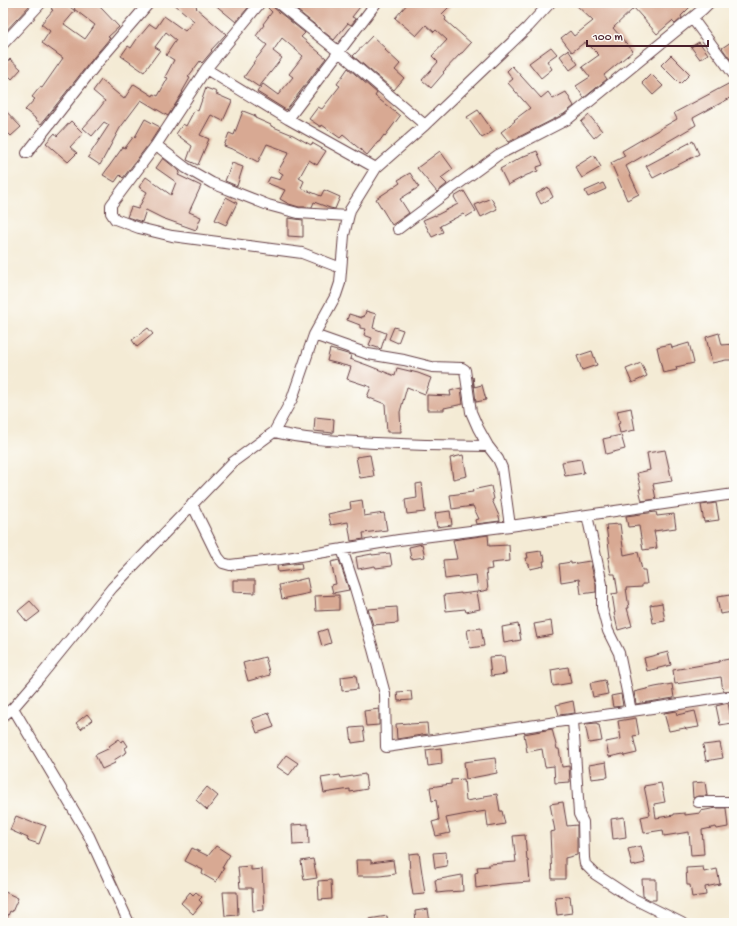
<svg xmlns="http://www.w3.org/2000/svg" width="737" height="926" viewBox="0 0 737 926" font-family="'Gochi Hand',sans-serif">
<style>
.building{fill:#d8a993}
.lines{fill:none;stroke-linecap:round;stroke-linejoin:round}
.minor-casing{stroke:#643e44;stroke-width:12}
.minor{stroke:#fff;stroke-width:10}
</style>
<rect width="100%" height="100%" fill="#fdfcf7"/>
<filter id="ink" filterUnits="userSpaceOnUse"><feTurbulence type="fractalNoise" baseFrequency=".025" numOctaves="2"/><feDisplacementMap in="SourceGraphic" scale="8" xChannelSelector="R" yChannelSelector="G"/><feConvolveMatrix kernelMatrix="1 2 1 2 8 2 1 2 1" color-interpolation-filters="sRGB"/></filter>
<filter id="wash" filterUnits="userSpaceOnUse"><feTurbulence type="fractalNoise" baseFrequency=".012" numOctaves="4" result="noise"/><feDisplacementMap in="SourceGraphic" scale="16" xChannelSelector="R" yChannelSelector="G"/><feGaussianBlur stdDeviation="0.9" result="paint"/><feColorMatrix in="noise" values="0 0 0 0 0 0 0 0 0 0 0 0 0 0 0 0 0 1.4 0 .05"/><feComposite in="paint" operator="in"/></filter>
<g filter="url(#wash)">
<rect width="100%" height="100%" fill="#f4ebd5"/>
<g id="blocks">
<path class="building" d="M3 3H32L3 34Z
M56 3H65L75 11 64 24 85 39 95 25 74 9 79 3H95L102 9 119 27 108 37 110 38 94 57 41 124 35 119V118L25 110 35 99 32 97 40 87 42 88 63 58 42 43 50 31 41 24 53 10 51 9Z
M173 3H193L197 7 196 8 226 34 211 50 212 51 202 63 200 61 188 77 190 78 182 92H183L168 116 141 100 120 128 100 165 88 157 109 125 104 122 92 136 83 128 92 118 105 101 93 91 101 80 124 99 134 84 153 96 154 94 158 96 168 78 165 77 174 60 166 55 176 40 166 32 155 47 160 50 144 72 121 56 128 46 131 48 139 36H140L150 24 156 28 164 16 185 31 194 21Z
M213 3H252L236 22Z
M288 3H363L352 17 356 19 351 25 348 23 334 40Z
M408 3H453L442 14 446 18 445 20 471 43 462 53H461L443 72 444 73 431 88 422 80 438 62 432 56 447 40 436 30 434 32 426 25 416 36 395 18Z
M574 3H616L620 7 624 3H686L690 7 681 16 682 18 675 24 672 21 657 34 634 8 613 28 633 51 604 75 607 79 584 98 576 86 590 77 582 67 599 55 589 45 588 46 585 42 572 52 561 38 570 31 574 36 593 21Z
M272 4 274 8 305 33 301 37 326 58 286 110 257 92 263 84 278 95 293 77 289 74 303 56 282 38 273 51 282 58 259 87 244 77 254 63H253L267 45 256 36 264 25 263 24 272 12 268 8Z
M372 36 386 49 385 50 400 64 395 70 404 78 394 90 353 56Z
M734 40V56L730 59 722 48Z
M699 42 708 54 700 59 691 47Z
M551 47 557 54 547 61 552 69 541 78 529 63Z
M568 50 578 64 570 70 560 56Z
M671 55 690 74 680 84 661 65Z
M10 59 21 69 12 79 8 75 3 80V67Z
M512 66 541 98 548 92 553 99 566 92 574 106 564 114 509 142 501 132 515 121 514 120 530 108 508 83 513 79 507 71Z
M348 68 377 93 375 96 400 116 385 136 384 135 379 142H378L367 155 343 135 340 138 322 125 321 127 309 119 318 107 322 109 340 86 337 84Z
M651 74 663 86 653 95 642 83Z
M730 83 734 91V96L693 118 696 125 626 166 639 194 627 200 611 163 625 156 622 151 677 119 674 113Z
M206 88 217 92 216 94 232 101 223 121 211 115 200 135 209 139 198 165 187 160 192 146 176 134 183 124 186 126 195 109 198 111Z
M3 108 21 127 11 136 3 128Z
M478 110 493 131 482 138 467 117Z
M243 111 256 116 255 118 271 125V126L293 135 311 145 312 143 326 151 317 165 309 160 299 178 304 181 301 188 321 196 324 190 340 197 335 209 330 208 314 202 312 207H299L289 204 280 199 285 190 267 183 270 177 280 180 283 174 278 171 289 152 267 144 258 162 237 151 224 146 229 133 234 135Z
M589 115 602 131 594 138 581 122Z
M145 119 160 127 151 141 123 178 120 175 115 182 103 175 123 147 125 148 134 136 135 137Z
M71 121 83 133 70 147 77 153 68 162 46 143 55 133 57 136Z
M693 141 699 154 653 178 646 166Z
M440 151 453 169 441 178 447 184 437 192 417 168Z
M537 151 543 165 537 167 538 171 527 175 508 185 500 169 524 156Z
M594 155 601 167 582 178 575 167Z
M163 158 180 172 178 175 201 186 189 212 201 217 196 230 162 218 146 210 142 222 127 217 131 207 138 209 147 192 139 187 146 177 171 195 176 182 156 168Z
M232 163 243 167 237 186 225 181Z
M410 173 419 187 400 199 409 213 392 225 376 199 400 183 398 180Z
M603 183 606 189 588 197 585 191Z
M548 187 553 197 541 204 536 194Z
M464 191 476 211 466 217 463 214 440 226 443 232 432 237 423 220 435 215V216L458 204 454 197Z
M226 197 237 203 226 225 215 220Z
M491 198 497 209 481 217 475 205Z
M288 218 303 220V237L288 236Z
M366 311 376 314 373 328 386 333 381 349 369 345 372 338 364 335 366 329 360 328V325L347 320 349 314 362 318V316L364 317Z
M394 327 403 330 398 343 389 339Z
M148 328 153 334 137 347 132 340Z
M719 333 722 345 734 344V360H726L712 363 706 337Z
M689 343 694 363 676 367 677 370 663 373 657 347 671 344 672 348Z
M330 349 351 355 350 359 367 365 395 376 397 368 418 373 431 378 425 394 407 387 400 412 401 432H387L385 404 367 397 371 387 347 379 351 367 327 361Z
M592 351 597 365 582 370 577 356Z
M641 363 647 376 632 383 626 369Z
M473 377 474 387 482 385 486 400 476 402Z
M461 388 463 404 444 408V410H427V395L451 396 450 391Z
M631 408 635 430 620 433 618 424 620 423 617 411Z
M315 417 334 419 333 433 314 431Z
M621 435 625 449 606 454 603 439Z
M665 450 672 481 653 484 656 499 642 501 639 489H641L637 473 650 470 647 453Z
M370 455 374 476 360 478 356 457Z
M463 455 467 476 453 479 450 458Z
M581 459 584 473 565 476 562 462Z
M422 483 425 512 407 514 405 500 417 498 416 484Z
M491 486 494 499 492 500 499 516 500 521 476 524 475 520 479 519 473 506 452 509 450 495 473 492 472 490Z
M362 500 364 516 384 513 387 530 363 533 364 539 351 541 348 522 331 525 328 514 351 509 350 502Z
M716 503 719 520 704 522 701 505Z
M450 511 452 525 437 527 435 513Z
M656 512 657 516 674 514 676 528 654 531 657 548 643 550 639 526 628 527 626 516Z
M620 524 624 555 638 552 642 570H645L647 584H642V587L626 588 629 608H627L632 626 618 630 614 613H615L612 594 618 593 615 574H611L608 558 610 557 606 525Z
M488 535 489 546 509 545 510 561 491 563 492 569 486 570 488 590 478 592 476 575 445 579 443 560 457 559 453 540Z
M422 544 425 557 411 559 409 547Z
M541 551 542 556 544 555 545 561H543L544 566 530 569 529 564H527L526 558H528L527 553Z
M390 553 392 566 376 568 375 566 358 569 356 557 372 554V555Z
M339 560 349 590 333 593 331 585 336 584 331 562Z
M590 561 596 585V592L581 594 579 579 561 582 559 564 571 562V564Z
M301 563 302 569 278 572 277 566Z
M307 578 310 593 282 599 279 585Z
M233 580H255V593L233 592Z
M477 592 480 609 466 612 465 609 446 611 444 595 461 593V594Z
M339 595V610L316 611 315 596Z
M730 595 733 612 720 614 717 597Z
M30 601 40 612 27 622 18 611Z
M662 603 665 621 653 623 650 605Z
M397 607 398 623 373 625 368 609Z
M551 621 553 635 537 638 534 624Z
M518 624 521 640 504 643 502 627Z
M481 628 484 646 470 648 467 630Z
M327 629 331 643 322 646 318 632Z
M668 652 671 665 647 671 644 658Z
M504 656 506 674 491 676 489 657Z
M265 657 270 675 248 681 243 663Z
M734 658V690L723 691 721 677 675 684 673 670 719 662V661Z
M568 667 571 683 553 686 551 670Z
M356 675 358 689 342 691 341 677Z
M605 680 608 694 593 697 590 683Z
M672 684 674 698 636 704 634 692 655 687Z
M411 691 412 700 398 701 397 692Z
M621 694 623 706 613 707 611 696Z
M573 701 575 713 559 715 556 705Z
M728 703 732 723 720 725 716 706Z
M379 709V725L366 726 364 711Z
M676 711 677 715 695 711 699 727 686 729 685 728 669 731 664 713Z
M269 713 274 727 257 733 252 719Z
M87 714 92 720 81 729 76 723Z
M636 718 639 735 633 736 637 753 624 756 623 754 609 757 606 742 621 739 618 721Z
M409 723V724L427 723 428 734 397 739 396 724Z
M597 723V725H599L602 741 589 743 585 724Z
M363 727 365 741 352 743 350 728Z
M552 729 557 749H559L562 767 569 766 570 782 555 783 554 766 545 767 542 749 527 752 524 734Z
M119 739 121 742 124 740 128 746 125 748 127 752 114 760 115 763 102 769 95 755 110 748 109 746Z
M720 743 723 758 706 761 703 745Z
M441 748 442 764 428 766 426 750Z
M286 755 298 763 289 775 277 767Z
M495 758 497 773 466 779 464 762Z
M606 762 608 777 591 779 589 765Z
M365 774 367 789 350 792V789L324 793 321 778 340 775 341 778Z
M464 779 466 801 484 798V796L497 794 500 811H502L505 824 488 827 486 811 467 814 446 818 450 833 436 836 432 822 439 820 436 800 432 801 430 787 451 784V780Z
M705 782 707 796H698L693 798 692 783Z
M661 783 665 802 654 804 656 818 674 815V814L685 813V815L700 813V811L717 808H726L728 827 717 829 716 827 702 830 704 854 691 855 689 832 664 836 663 830 644 833 641 817 650 815 644 786Z
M207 787 218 796 207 810 196 800Z
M563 802 567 826 577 825V855L565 858V879H552L550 832 555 831 550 804Z
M16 816 33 823 34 822 46 826 39 844 27 840 28 838 10 830Z
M624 817 626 837 613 839 611 819Z
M308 824 309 844 293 845 292 825Z
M525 835 527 860H528L530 882 502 884 476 888 475 873 478 872 477 867 489 866V864L516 862 513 836Z
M216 846 230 855 222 868H224L216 882 202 874 203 870 185 861 192 848 208 856Z
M641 846 645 863 632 866 628 849Z
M446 852 447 866 435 868 433 853Z
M419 853 425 894 413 895 410 875 409 854Z
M313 859 317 878 304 880 301 861Z
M356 860H371V863L393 860 395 874 380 876H357Z
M251 866V870L262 869 264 910 253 911 252 888H240L238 867Z
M703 867 704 872 717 869 720 884 705 887 706 895 692 897 690 885H687L686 868Z
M462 875 463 891 446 892 437 893 435 880Z
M642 879H656V900H650L643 896Z
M331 880 332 899 319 900 318 881Z
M5 892 18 898 12 912 10 911 5 923H3V896Z
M190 892 193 895 196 892 202 897 199 900 202 903 193 914 181 903Z
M223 892H237L238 915 225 916Z
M570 896 572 913 557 915 555 897Z
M428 909 430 923H416L415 911Z
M387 916 388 923H369V919Z"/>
</g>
</g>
<g filter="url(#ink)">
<use href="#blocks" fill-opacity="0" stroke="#643e44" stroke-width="1"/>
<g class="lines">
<defs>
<path id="minor" d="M260 3 206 69 156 145 111 205V213L115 219 139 228 172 236 302 253 341 268
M278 3 339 52 425 125
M692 18 734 75
M3 44 41 3
M206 69 288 119 376 168
M288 119 376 3
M156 145 186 168 212 183 268 205 298 213 348 216
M27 153 99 61 149 3
M398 229 450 190 498 155 568 119 703 9 709 3
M314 335 368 354 404 360 432 367 462 368 465 370 471 412 478 428 488 446 498 459 502 468 510 526
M274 432C307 440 341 441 375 443 413 445 451 446 488 446
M192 504 218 557 223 563 230 565 281 559 399 540 510 526 734 494
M587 515 602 584V608L608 631 619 653 631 711
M342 549 355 588 373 649 385 694 386 747 734 696
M13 708 89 836 129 923
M3 716 13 708 39 678 112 588 233 462 274 432 292 399 314 335 336 295 340 283 344 235 350 210 376 168 425 125 528 27 550 3
M573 720 579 814 583 822 584 858 585 864 595 874 630 897 682 923
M698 802H734"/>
</defs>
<use href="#minor" class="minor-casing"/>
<use href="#minor" class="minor"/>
</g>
</g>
<rect width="737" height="926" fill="none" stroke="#fdfcf7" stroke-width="16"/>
<path d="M587 40v6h121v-6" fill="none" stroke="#4a1f2b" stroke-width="2"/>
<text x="593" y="40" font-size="12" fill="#4a1f2b" stroke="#fdfcf7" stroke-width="3" paint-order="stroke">100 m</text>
</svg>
